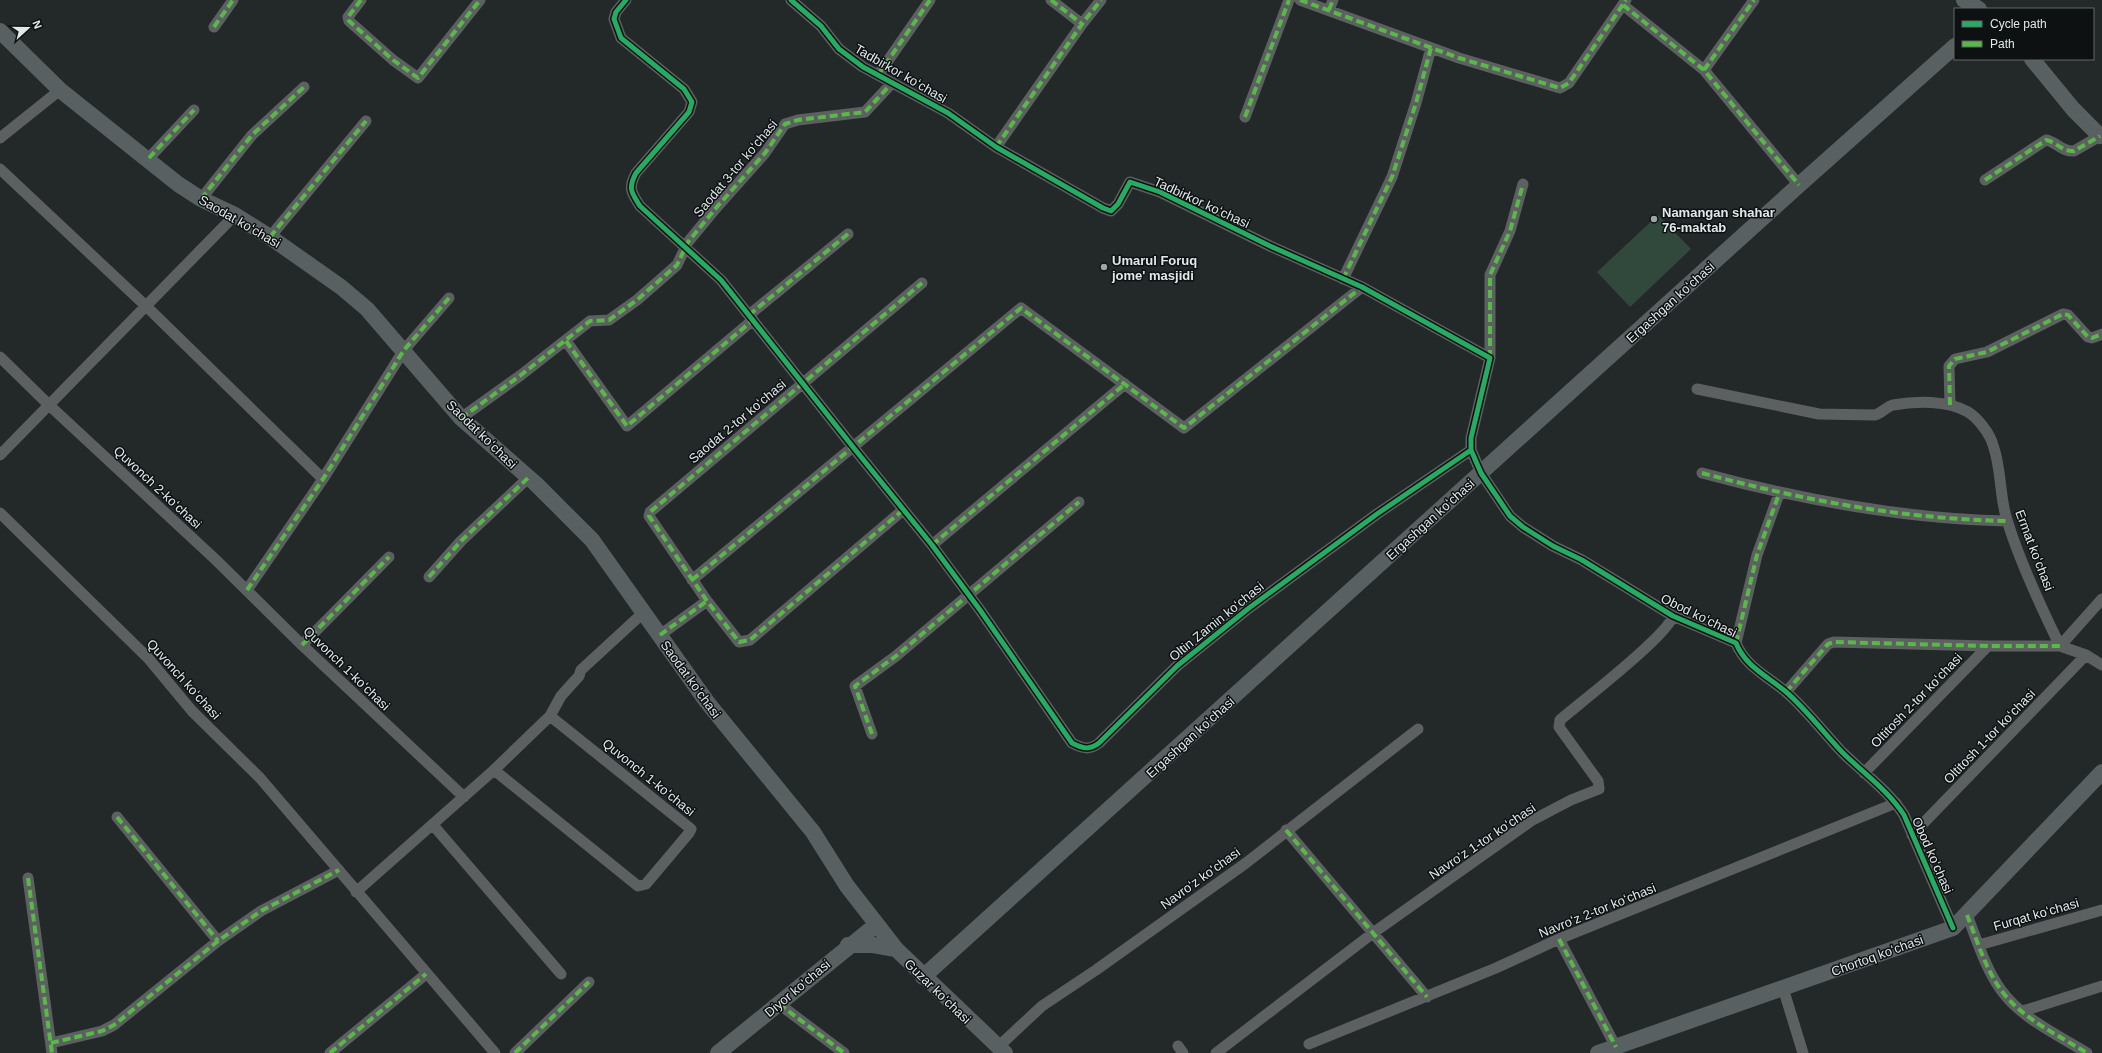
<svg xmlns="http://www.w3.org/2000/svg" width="2102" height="1053" viewBox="0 0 2102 1053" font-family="Helvetica,sans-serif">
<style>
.park{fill:#30493c}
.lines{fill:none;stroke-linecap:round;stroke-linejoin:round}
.street{stroke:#5d6061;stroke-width:11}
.secondary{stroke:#596061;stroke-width:16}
.quiet{stroke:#58b947;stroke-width:4;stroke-dasharray:8 4;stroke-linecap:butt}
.cycleway-casing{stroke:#0d1112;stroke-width:8}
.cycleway{stroke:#26ab63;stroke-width:5}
.poi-dot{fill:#9fa5a6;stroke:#0d1112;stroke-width:1.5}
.labels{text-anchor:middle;stroke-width:3;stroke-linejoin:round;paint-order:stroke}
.street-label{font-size:13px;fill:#e2e8ea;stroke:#0d1112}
.poi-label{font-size:13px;font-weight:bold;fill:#e2e8ea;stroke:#0d1112;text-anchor:start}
</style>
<rect width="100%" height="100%" fill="#232829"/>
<path class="park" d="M1658 215 1691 249 1630 307 1597 272Z"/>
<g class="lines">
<path class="street" d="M361 0 348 17 349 21 393 60 418 78 480 0
M626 0 616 12 614 19 621 38 684 89 692 102 689 112 636 173C628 188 631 192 640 206L721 280 853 447 932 545 980 610 1072 743C1083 749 1090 750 1099 743L1177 666 1249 608 1377 514 1471 450
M791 0 821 26 839 49 863 67 948 113 996 147 1103 208 1111 211 1118 204 1130 182 1160 192 1270 246 1362 287 1490 358 1471 438V450L1481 473 1510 516 1523 527 1553 546 1582 560 1673 616 1736 643C1745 666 1767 676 1785 691 1806 709 1823 732 1842 752 1862 772 1888 790 1904 815L1953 928
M1051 0 1082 24
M1300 0 1459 58 1560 88 1569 83 1626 0
M1623 5 1704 70 1799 185
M1329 10 1333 0
M214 27 233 0
M1704 70 1754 0
M878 75 930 0
M1245 117 1289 0
M0 138 60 90
M996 147 1082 24 1101 0
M149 158 194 110
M0 169 147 307 323 479
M1985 180 2046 140C2057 142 2062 152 2074 151L2100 136
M201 199 252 135 304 87
M270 237 366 121
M1343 279 1392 177 1416 103 1431 48
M749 315 848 234
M566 341 627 426 753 320
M0 357 49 405 216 560 302 645 464 797
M1490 358V275L1510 231 1523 184
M1697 389 1819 414 1875 415C1882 413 1886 407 1893 405 1915 401 1948 400 1968 412 1978 418 1990 434 1993 445 2002 470 1999 495 2007 520 2019 560 2041 607 2060 646L2086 655 2102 665
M1950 405 1949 366 1955 359 1987 352 2063 314 2068 315 2088 337 2092 338 2102 334
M461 418 521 375 590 321 609 320 637 300 677 265 688 242 716 208 765 153 785 124 798 120 865 112 892 83
M0 455 235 215
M1702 473C1802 500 1903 519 2007 521
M903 510 750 640 739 642 707 601 649 516 650 512 922 283
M0 513 148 658 192 711 260 778 495 1053
M932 545 1125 384
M429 577 461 541 528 478
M692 580 1021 308 1184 428 1362 287
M247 590 323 479 404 350 449 298
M660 635 707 601
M1736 643 1757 555 1779 494
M302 645 389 557
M1786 692 1828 644 1834 642 1988 646H2060L2102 599
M872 734 855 686 896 656 1079 502
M494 770 638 886 646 884 689 833 691 829 550 716
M1864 773 1988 646
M117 817 218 941
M433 825 561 974
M1286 830 1427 997
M1912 835 2086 655
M28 878 52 1053
M356 892 494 770 550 716 561 696 579 676 581 670 644 612
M1967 915C1977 940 1985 968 2001 990 2021 1018 2058 1035 2087 1053
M1559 939 1616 1047
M1979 945 2102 910
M1783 988 1803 1053
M779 1004 844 1053
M2023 1011 2102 986
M51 1043 102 1031 114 1025 218 941 261 911 339 870
M1309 1044 1496 968 1559 939 1896 803
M1178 1046 1183 1053
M998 1047 1042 1006 1096 970 1246 863 1418 729
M330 1053 426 974
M515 1053 589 982
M1216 1053 1373 933 1531 821 1571 800 1599 789 1598 781 1559 727 1560 720C1581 702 1667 636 1673 616"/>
<path class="secondary" d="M1964 0 1979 9
M0 31 60 90 178 184 201 199 235 215 270 237 341 287 367 309 461 418 536 484 592 540 707 702 813 832 847 886 896 949 1005 1053
M2032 59 2073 109 2100 136 2102 135
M848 945H873L896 949
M923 977 1799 185 1955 46
M718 1053 876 925
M1598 1053 1953 928 2102 772"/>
<path class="quiet" d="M361 0 348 17 349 21 393 60 418 78 480 0
M1051 0 1082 24
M1300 0 1459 58 1560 88 1569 83 1626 0
M1623 5 1704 70 1799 185
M1329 10 1333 0
M214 27 233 0
M1704 70 1754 0
M878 75 930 0
M1245 117 1289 0
M996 147 1082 24 1101 0
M149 158 194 110
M1985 180 2046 140C2057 142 2062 152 2074 151L2100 136
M201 199 252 135 304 87
M270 237 366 121
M1343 279 1392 177 1416 103 1431 48
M749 315 848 234
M566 341 627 426 753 320
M1490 358V275L1510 231 1523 184
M1950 405 1949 366 1955 359 1987 352 2063 314 2068 315 2088 337 2092 338 2102 334
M461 418 521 375 590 321 609 320 637 300 677 265 688 242 716 208 765 153 785 124 798 120 865 112 892 83
M1702 473C1802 500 1903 519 2007 521
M903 510 750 640 739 642 707 601 649 516 650 512 922 283
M932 545 1125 384
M429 577 461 541 528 478
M692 580 1021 308 1184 428 1362 287
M247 590 323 479 404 350 449 298
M660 635 707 601
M1736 643 1757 555 1779 494
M302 645 389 557
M1786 692 1828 644 1834 642 1988 646H2060
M872 734 855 686 896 656 1079 502
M117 817 218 941
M1286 830 1427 997
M28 878 52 1053
M1967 915C1977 940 1985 968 2001 990 2021 1018 2058 1035 2087 1053
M1559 939 1616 1047
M779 1004 844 1053
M51 1043 102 1031 114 1025 218 941 261 911 339 870
M330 1053 426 974
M515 1053 589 982"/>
<defs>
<path id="cycleway" d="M626 0 616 12 614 19 621 38 684 89 692 102 689 112 636 173C628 188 631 192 640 206L721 280 853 447 932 545 980 610 1072 743C1083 749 1090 750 1099 743L1177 666 1249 608 1377 514 1471 450
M791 0 821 26 839 49 863 67 948 113 996 147 1103 208 1111 211 1118 204 1130 182 1160 192 1270 246 1362 287 1490 358 1471 438V450L1481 473 1510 516 1523 527 1553 546 1582 560 1673 616 1736 643C1745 666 1767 676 1785 691 1806 709 1823 732 1842 752 1862 772 1888 790 1904 815L1953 928"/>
</defs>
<use href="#cycleway" class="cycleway-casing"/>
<use href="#cycleway" class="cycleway"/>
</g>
<g class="poi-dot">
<circle cx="1654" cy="219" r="4"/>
<circle cx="1104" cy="267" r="4"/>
</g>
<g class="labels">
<g class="street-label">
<text transform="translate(901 73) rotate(30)" y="5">Tadbirkor koʻchasi</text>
<text transform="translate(735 168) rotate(-50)" y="5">Saodat 3-tor koʻchasi</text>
<text transform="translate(1202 202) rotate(25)" y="5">Tadbirkor koʻchasi</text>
<text transform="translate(240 221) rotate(30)" y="5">Saodat koʻchasi</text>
<text transform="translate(1670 302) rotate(-42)" y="5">Ergashgan koʻchasi</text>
<text transform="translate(737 421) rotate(-40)" y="5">Saodat 2-tor koʻchasi</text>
<text transform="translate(482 434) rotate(44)" y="5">Saodat koʻchasi</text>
<text transform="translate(158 487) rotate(43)" y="5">Quvonch 2-koʻchasi</text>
<text transform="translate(1430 519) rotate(-42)" y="5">Ergashgan koʻchasi</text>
<text transform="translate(2035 550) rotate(69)" y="5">Ermat koʻchasi</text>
<text transform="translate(1699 615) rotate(26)" y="5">Obod koʻchasi</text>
<text transform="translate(1216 621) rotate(-39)" y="5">Oltin Zamin koʻchasi</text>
<text transform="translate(347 668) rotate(44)" y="5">Quvonch 1-koʻchasi</text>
<text transform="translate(184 679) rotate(48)" y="5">Quvonch koʻchasi</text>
<text transform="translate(691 679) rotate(54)" y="5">Saodat koʻchasi</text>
<text transform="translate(1916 700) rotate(-46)" y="5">Oltitosh 2-tor koʻchasi</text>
<text transform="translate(1989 736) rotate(-46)" y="5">Oltitosh 1-tor koʻchasi</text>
<text transform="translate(1190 737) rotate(-42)" y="5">Ergashgan koʻchasi</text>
<text transform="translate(649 777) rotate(39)" y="5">Quvonch 1-koʻchasi</text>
<text transform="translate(1482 841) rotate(-34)" y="5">Navroʻz 1-tor koʻchasi</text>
<text transform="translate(1933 855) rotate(66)" y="5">Obod koʻchasi</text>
<text transform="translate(1200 878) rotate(-36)" y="5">Navroʻz koʻchasi</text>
<text transform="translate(1597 910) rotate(-22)" y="5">Navroʻz 2-tor koʻchasi</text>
<text transform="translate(2036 914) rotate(-16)" y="5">Furqat koʻchasi</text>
<text transform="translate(1877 955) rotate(-20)" y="5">Chortoq koʻchasi</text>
<text transform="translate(797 988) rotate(-40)" y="5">Diyor koʻchasi</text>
<text transform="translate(938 991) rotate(44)" y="5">Guzar koʻchasi</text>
</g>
<g class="poi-label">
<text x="1662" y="217">Namangan shahar<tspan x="1662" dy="15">76-maktab</tspan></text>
<text x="1112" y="265">Umarul Foruq<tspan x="1112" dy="15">jome' masjidi</tspan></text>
</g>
</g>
<rect x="1954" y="8" width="140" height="52" fill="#0d1112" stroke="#626768"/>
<rect x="1962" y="21" width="20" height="6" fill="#26ab63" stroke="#626768"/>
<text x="1990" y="28" font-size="12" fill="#e2e8ea">Cycle path</text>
<rect x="1962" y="41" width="20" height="6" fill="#58b947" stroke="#626768"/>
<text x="1990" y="48" font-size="12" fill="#e2e8ea">Path</text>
<g transform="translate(28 28) rotate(69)" stroke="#0d1112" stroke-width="3" paint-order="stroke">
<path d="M0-3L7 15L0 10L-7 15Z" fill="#e2e8ea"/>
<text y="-6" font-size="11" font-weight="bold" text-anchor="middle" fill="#e2e8ea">N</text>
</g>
</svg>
